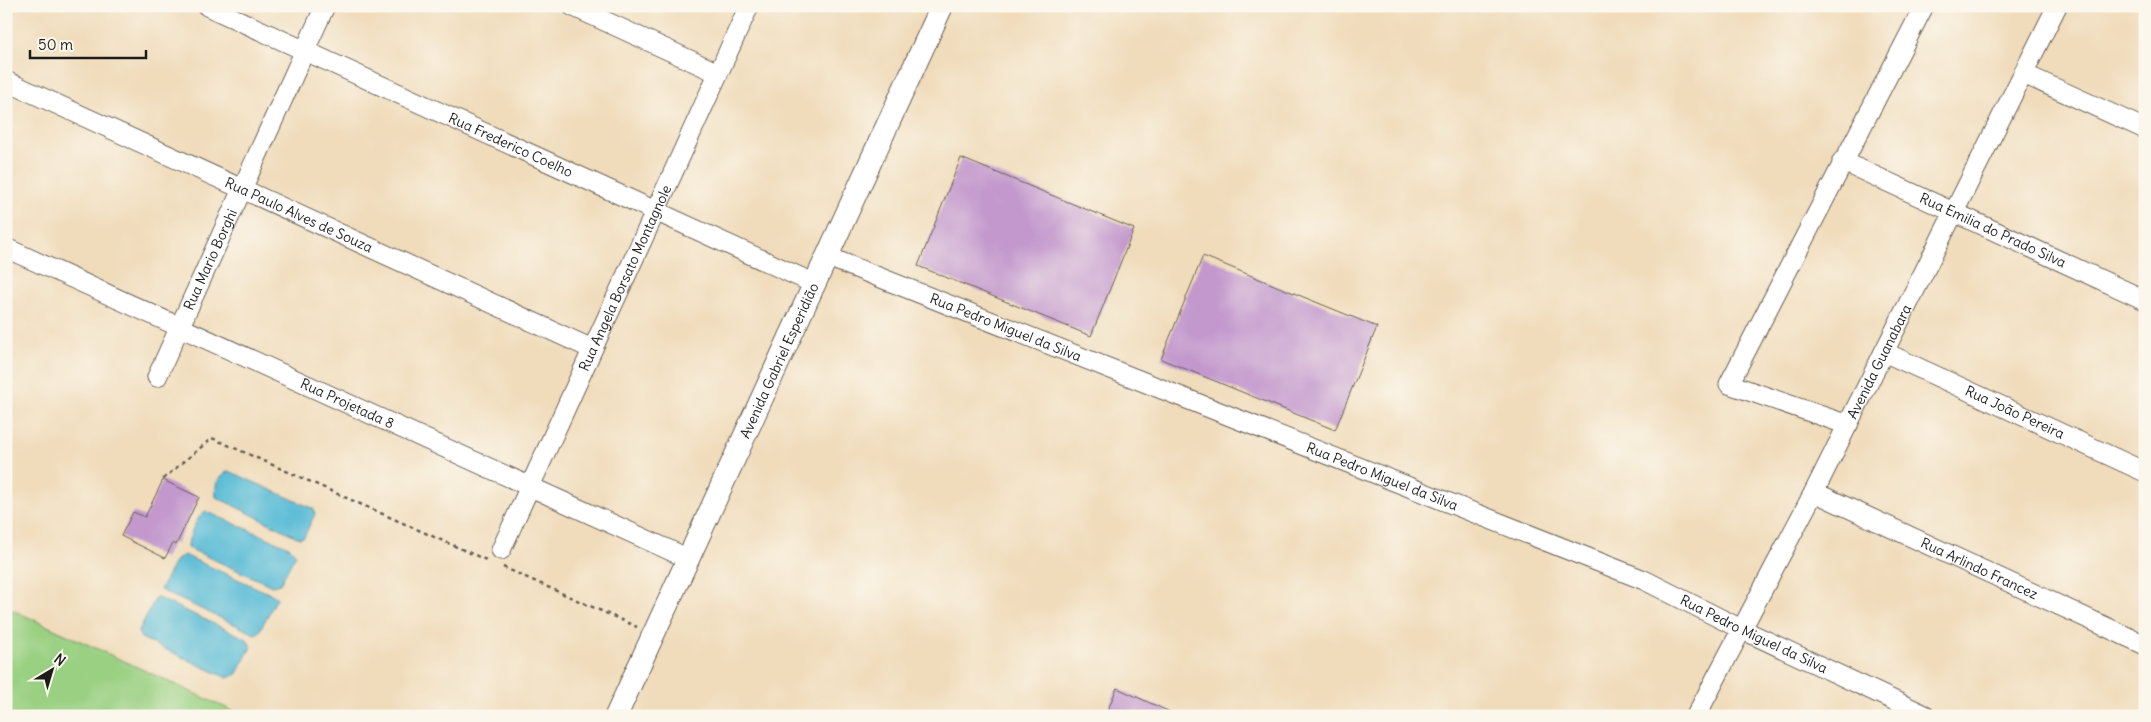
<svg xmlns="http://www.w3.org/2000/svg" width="2151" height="722" viewBox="0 0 2151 722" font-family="Delius,sans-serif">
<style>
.green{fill:#9ad082;stroke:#5b764f}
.water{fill:#58bbd6;stroke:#3a6c79}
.building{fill:#c399cd}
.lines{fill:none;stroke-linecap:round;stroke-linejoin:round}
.minor-casing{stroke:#665f54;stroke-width:21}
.major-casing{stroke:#665f54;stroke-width:24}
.path{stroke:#665f54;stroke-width:2.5;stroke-dasharray:4 4;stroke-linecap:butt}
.minor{stroke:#fff;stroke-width:19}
.major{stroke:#fff;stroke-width:22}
.labels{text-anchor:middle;stroke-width:5;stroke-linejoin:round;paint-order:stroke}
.street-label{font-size:14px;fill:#1c1c1c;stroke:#fbf7ec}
</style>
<rect width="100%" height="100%" fill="#fbf7ec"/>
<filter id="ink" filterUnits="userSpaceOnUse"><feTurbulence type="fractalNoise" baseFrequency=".02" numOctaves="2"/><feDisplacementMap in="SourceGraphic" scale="10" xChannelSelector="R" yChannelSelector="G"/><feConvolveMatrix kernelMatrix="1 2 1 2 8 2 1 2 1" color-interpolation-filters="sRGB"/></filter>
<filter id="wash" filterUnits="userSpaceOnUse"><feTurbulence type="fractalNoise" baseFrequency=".0096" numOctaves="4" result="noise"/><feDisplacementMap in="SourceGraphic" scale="20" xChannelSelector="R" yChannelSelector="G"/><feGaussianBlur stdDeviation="1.12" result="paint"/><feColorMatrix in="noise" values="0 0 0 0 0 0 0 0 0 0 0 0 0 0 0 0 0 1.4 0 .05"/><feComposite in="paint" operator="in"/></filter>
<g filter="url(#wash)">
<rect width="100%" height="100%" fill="#f0dcbb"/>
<path class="green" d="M6 607 244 716H6Z"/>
<path class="water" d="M229 471 314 509 315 514 304 537 299 538 216 497C214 485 217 477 229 471Z
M205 511 289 547 296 554 280 584 272 586 188 548C187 538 197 517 205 511Z
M184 555 275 596 277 598 259 632 255 634 160 590 176 560Z
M156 597 247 639 251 647 236 675 227 678 141 638 138 632Z"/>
<g id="blocks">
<path class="building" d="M961 158 1134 229 1091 336 918 266Z
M1203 256 1377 327 1335 430 1161 359Z
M163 480 199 497 176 545 173 543 165 558 121 536 133 512 145 517Z
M1117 688 1179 716H1105Z"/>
</g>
</g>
<g filter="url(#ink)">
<use href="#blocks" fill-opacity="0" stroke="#665f54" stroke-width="1"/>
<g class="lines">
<defs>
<g id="minor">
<path id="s1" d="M207 6 815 284"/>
<path d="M572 6 718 73"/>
<path d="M2024 74 2145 129"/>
<path id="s2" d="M6 81 592 349"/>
<path id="s3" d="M1842 161 2145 300"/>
<path id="s4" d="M6 248 689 559"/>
<path id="s5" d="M828 257 1644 580 1741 629 1927 716"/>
<path id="s6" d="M1884 352 2145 472"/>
<path id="s7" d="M157 377 325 6"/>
<path d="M1848 425 1729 384 1924 6"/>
<path id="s8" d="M1814 492 2145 645"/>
<path id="s9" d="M501 550 749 6"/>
<path id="s10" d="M1696 716 1814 492 2057 6"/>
</g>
<g id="major">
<path id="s11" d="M616 716 942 6"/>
</g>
</defs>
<use href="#minor" class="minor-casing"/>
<use href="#major" class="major-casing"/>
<path class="path" d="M163 479 212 438 486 560
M503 567 637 627"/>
<use href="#minor" class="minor"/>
<use href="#major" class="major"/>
</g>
</g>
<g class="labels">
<g class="street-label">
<text dy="5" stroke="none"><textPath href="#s1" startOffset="334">Rua Frederico Coelho</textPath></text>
<text dy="5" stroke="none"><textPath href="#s2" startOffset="322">Rua Paulo Alves de Souza</textPath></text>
<text dy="5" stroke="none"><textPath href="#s3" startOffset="166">Rua Emilia do Prado Silva</textPath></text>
<text dy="5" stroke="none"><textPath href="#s7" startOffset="129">Rua Mario Borghi</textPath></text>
<text dy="5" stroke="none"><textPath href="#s9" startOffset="299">Rua Angela Borsato Montagnole</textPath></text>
<text dy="5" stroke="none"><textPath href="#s5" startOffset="191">Rua Pedro Miguel da Silva</textPath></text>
<text dy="5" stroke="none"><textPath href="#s11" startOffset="391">Avenida Gabriel Esperidião</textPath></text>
<text dy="5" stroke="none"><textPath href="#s10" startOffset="399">Avenida Guanabara</textPath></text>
<text dy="5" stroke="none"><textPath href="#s4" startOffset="375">Rua Projetada 8</textPath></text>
<text dy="5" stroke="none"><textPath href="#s6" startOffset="144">Rua João Pereira</textPath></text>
<text dy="5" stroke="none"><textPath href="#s5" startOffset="596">Rua Pedro Miguel da Silva</textPath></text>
<text dy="5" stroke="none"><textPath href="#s8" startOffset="182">Rua Arlindo Francez</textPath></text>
<text dy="5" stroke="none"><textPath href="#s5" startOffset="1000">Rua Pedro Miguel da Silva</textPath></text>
</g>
</g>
<rect width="2151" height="722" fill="none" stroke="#fbf7ec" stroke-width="25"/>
<g transform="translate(52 670) rotate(38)" stroke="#fbf7ec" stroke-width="4" paint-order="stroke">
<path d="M0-4L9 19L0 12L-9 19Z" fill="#1c1c1c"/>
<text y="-8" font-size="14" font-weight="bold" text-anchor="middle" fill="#1c1c1c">N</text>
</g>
<path d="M30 50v8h116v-8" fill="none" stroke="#1c1c1c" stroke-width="2.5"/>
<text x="38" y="50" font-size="15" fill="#1c1c1c" stroke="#fbf7ec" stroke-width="4" paint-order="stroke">50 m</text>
</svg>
